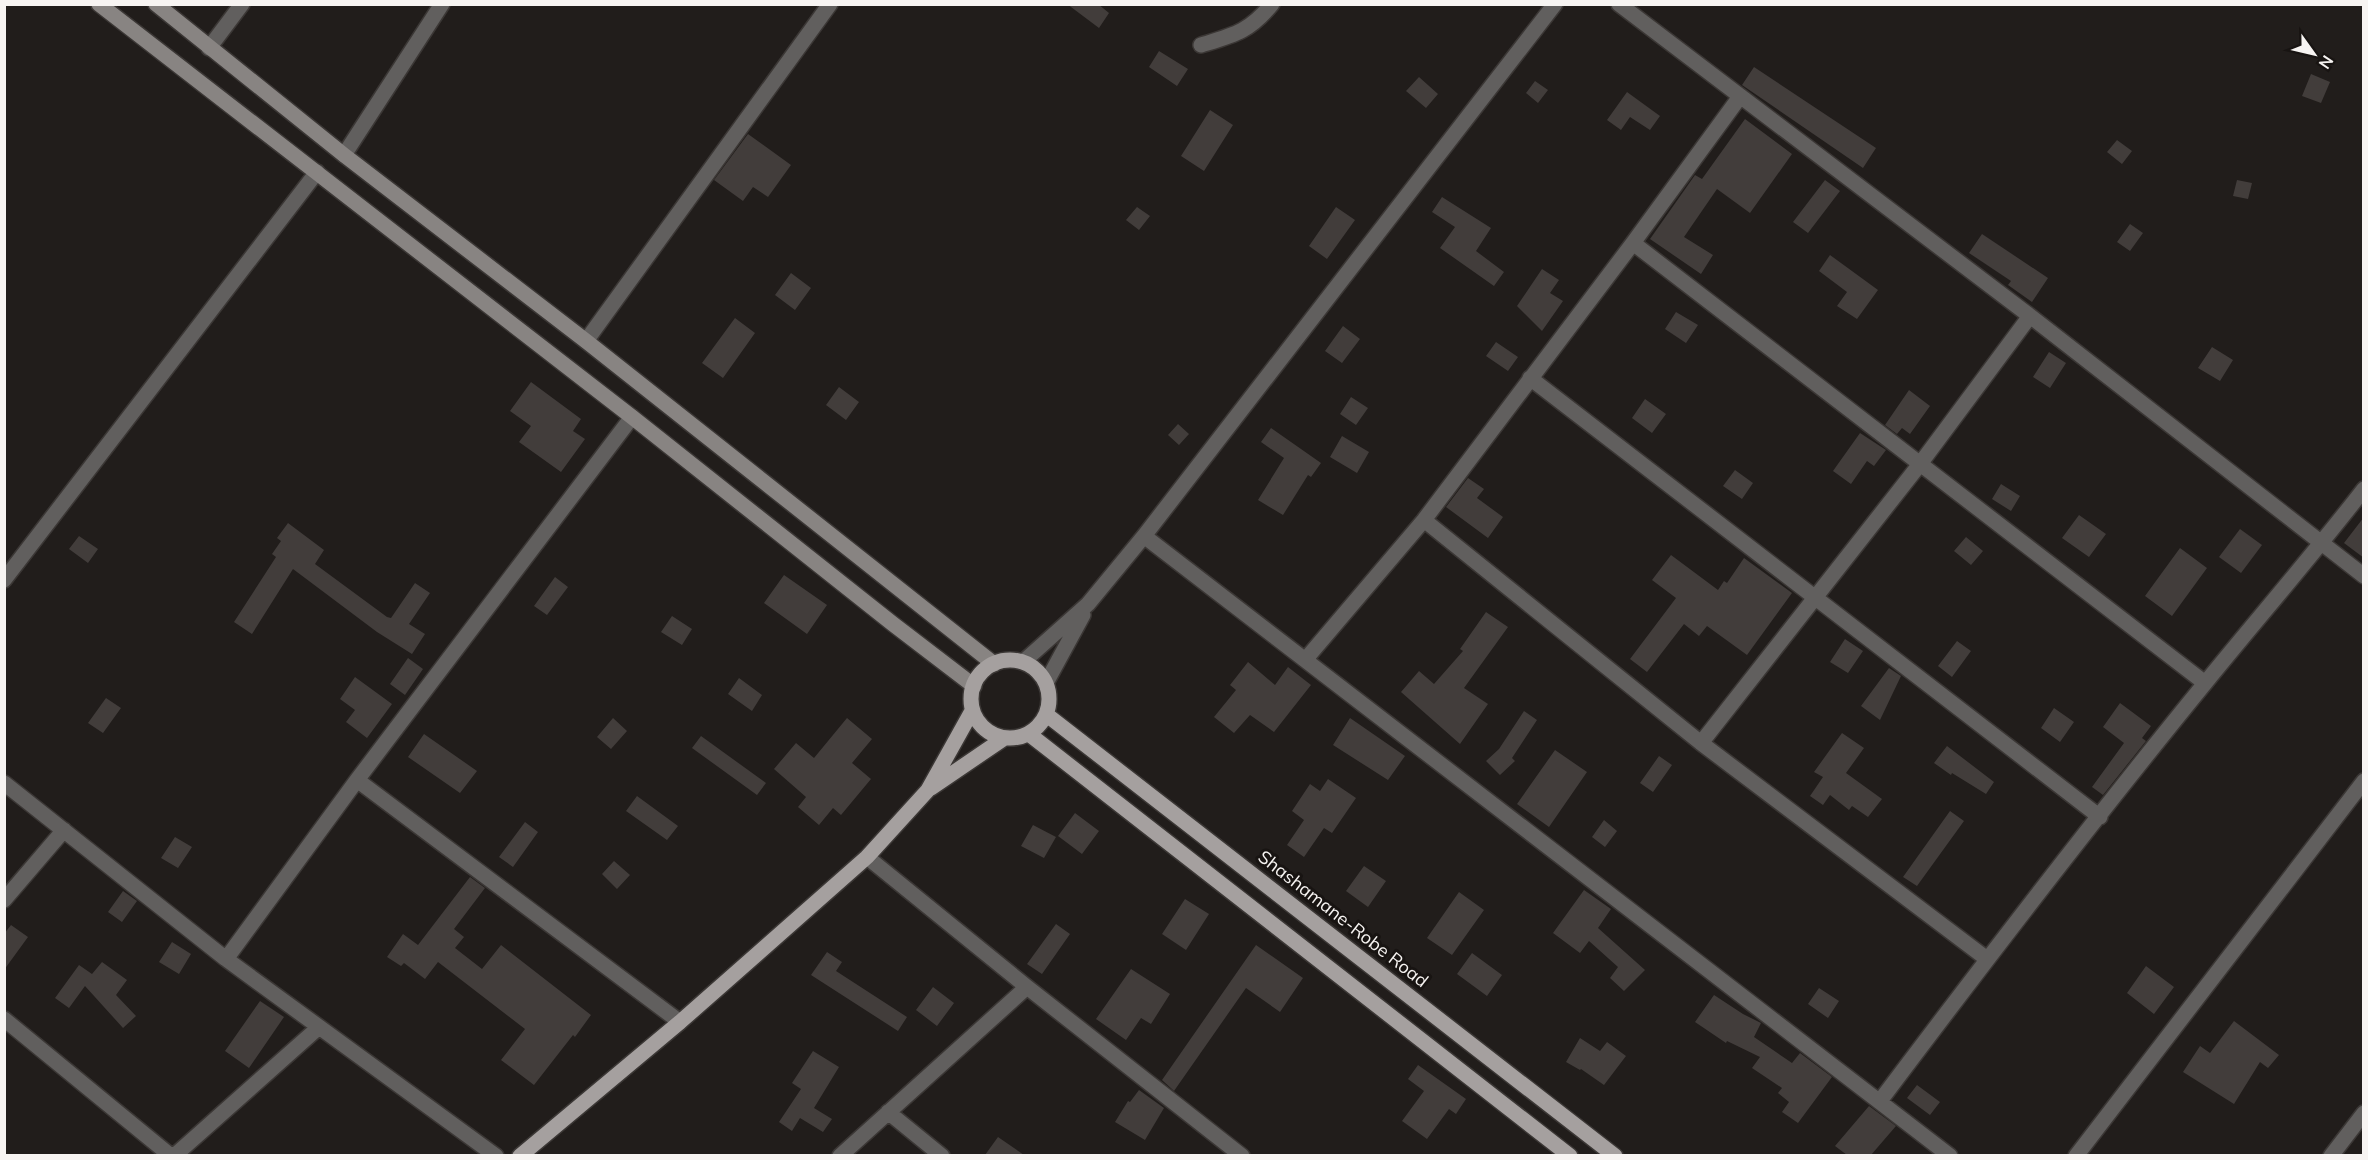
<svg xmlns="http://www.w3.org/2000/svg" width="2368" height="1160" viewBox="0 0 2368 1160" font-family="Mulish,sans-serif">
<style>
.building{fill:#423d3b}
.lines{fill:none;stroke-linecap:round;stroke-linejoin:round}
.minor-casing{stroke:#3b3735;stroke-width:18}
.secondary-casing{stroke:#3b3735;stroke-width:18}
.primary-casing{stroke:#3b3735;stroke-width:18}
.minor{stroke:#615f5e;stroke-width:15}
.secondary{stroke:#888482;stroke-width:15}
.primary{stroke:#a5a09f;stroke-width:15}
.labels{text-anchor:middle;stroke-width:6;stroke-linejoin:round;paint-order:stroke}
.street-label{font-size:18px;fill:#f7f4f2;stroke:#181412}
</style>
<rect width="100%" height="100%" fill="#211d1b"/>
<path class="building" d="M1067 4H1098L1109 13 1099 28Z
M1159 51 1188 69 1177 86 1149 67Z
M1754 67 1876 148 1863 168 1742 85Z
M2311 74 2330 82 2321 103 2302 96Z
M1419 77 1438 94 1426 108 1406 91Z
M1535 81 1548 90 1538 103 1526 93Z
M1627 92 1660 116 1650 130 1630 117 1621 130 1607 120Z
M1210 110 1233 125 1204 171 1181 156Z
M1745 119 1792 154 1750 213 1717 189 1684 237 1713 255 1701 274 1650 239 1695 175 1702 179Z
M748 134 791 165 768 197 753 187 743 201 714 180Z
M2117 140 2132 151 2122 164 2107 152Z
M1825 180 1840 191 1808 233 1793 222Z
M2237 180 2252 183 2248 199 2233 196Z
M1442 197 1491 228 1476 251 1504 272 1494 286 1440 248 1455 227 1432 212Z
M1137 207 1150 216 1139 230 1126 220Z
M1336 207 1355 220 1327 259 1309 246Z
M2130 224 2143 233 2130 251 2117 242Z
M1982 234 2048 278 2032 302 2008 285 2011 281 1969 253Z
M1830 255 1878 290 1857 319 1837 306 1847 292 1819 271Z
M1542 269 1559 280 1550 293 1563 301 1542 331 1517 306Z
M791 273 811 288 795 310 775 295Z
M1676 312 1698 325 1686 343 1665 329Z
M735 318 755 333 723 378 702 363Z
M1343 326 1360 339 1342 363 1325 351Z
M1496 342 1518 357 1508 371 1486 356Z
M2212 347 2233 360 2220 381 2198 368Z
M2049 352 2066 363 2050 388 2033 377Z
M531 382 581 419 573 431 585 439 561 472 519 442 531 426 510 411Z
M839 387 859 402 846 420 826 405Z
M1909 390 1930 406 1910 434 1902 428 1897 434 1885 425Z
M1351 397 1368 408 1356 425 1340 414Z
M1645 399 1666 414 1652 433 1632 418Z
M1178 424 1189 434 1179 445 1168 435Z
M1271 428 1321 463 1311 477 1308 475 1283 515 1258 500 1284 458 1261 442Z
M1860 433 1886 450 1874 466 1867 461 1851 484 1833 471Z
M1342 436 1369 452 1357 473 1330 457Z
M1735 470 1753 483 1742 499 1723 486Z
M1468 478 1484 489 1477 498 1503 517 1488 538 1446 507Z
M2001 484 2020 496 2011 511 1992 499Z
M2079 515 2106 534 2089 557 2062 538Z
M2364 517V558L2344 543Z
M288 523 324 550 315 564 387 617 391 618 415 583 430 593 409 624 425 634 412 654 377 632 293 569 252 634 234 622 276 557 272 554 281 541 277 538Z
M2240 529 2262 545 2241 573 2219 557Z
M79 536 98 549 88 563 69 549Z
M1966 537 1983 551 1971 565 1954 551Z
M2180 548 2207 568 2172 616 2145 596Z
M1671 555 1718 590 1724 581 1727 583 1744 558 1792 593 1747 655 1707 626 1699 636 1684 624 1647 672 1630 659 1676 598 1652 580Z
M784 575 827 605 807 634 764 603Z
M555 577 568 587 547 615 534 606Z
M1486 612 1508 627 1464 688 1488 704 1460 744 1401 692 1419 671 1434 684 1463 651 1460 649Z
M672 616 692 629 682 645 661 632Z
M1845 639 1863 651 1848 673 1830 662Z
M1957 641 1971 651 1952 677 1938 666Z
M408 658 423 669 405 695 390 684Z
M1248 662 1275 685 1288 667 1311 685 1274 732 1250 715 1234 733 1214 717 1236 690 1230 685Z
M1889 668 1901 676 1880 720 1861 706Z
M355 677 392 704 367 738 346 722 355 710 340 699Z
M739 678 762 695 752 711 728 694Z
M106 698 121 708 103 733 88 723Z
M2120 703 2151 726 2142 738 2146 741 2103 795 2092 787 2124 743 2103 727Z
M2054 708 2074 722 2060 742 2041 728Z
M1524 711 1537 720 1512 758 1515 761 1500 775 1486 761 1499 749Z
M613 718 627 731 611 749 597 737Z
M847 718 872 739 852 763 871 779 841 815 833 808 819 825 798 807 806 797 774 769 796 743 814 758Z
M1350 718 1405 756 1388 780 1333 745Z
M1842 733 1864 748 1846 773 1882 799 1868 817 1852 806 1849 810 1830 795 1823 805 1810 796 1823 777 1814 772Z
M424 734 477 771 460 793 408 757Z
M701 736 766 783 757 795 692 748Z
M1947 746 1994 782 1986 794 1952 773 1951 775 1934 763Z
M1555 750 1587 772 1549 827 1517 804Z
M1659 756 1672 765 1653 792 1640 783Z
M1328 779 1356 798 1332 833 1324 828 1304 857 1287 845 1304 820 1292 811 1310 784 1320 791Z
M637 796 678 826 667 840 626 811Z
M1950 811 1964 821 1917 886 1903 877Z
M1075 813 1099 831 1082 854 1058 836Z
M1604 820 1617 831 1605 847 1592 837Z
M525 822 538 832 513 867 499 857Z
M1033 825 1056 837 1044 858 1021 846Z
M175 837 192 847 178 868 161 858Z
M614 861 630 875 617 889 602 874Z
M1364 866 1386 881 1368 907 1346 891Z
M470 877 485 888 454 929 464 937 455 948 482 969 501 945 591 1015 575 1037 573 1035 534 1085 501 1060 525 1029 438 962 425 979 404 963 401 966 387 957 403 934 418 945Z
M1584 890 1611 909 1598 928 1645 970 1624 991 1610 978 1618 967 1589 941 1580 953 1553 933Z
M123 891 137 901 122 922 108 912Z
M1459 892 1484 910 1452 955 1427 938Z
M1185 899 1209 914 1186 950 1162 934Z
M1056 924 1070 934 1042 974 1027 964Z
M11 925 28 937 4 970V934Z
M172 942 191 954 179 974 159 962Z
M1256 945 1303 978 1280 1012 1246 988 1174 1091 1162 1080Z
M827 952 842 962 836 971 907 1017 898 1031 811 975Z
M1472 953 1502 975 1487 996 1457 974Z
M102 962 127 980 116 995 136 1016 123 1028 85 986 69 1008 55 998 79 965 92 974Z
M2146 966 2174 987 2154 1014 2127 993Z
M1131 969 1170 994 1151 1024 1141 1018 1126 1040 1096 1019Z
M933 987 954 1003 937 1026 916 1010Z
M1819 988 1839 1001 1828 1018 1808 1004Z
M1714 995 1743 1014 1761 1023 1754 1037 1792 1063 1800 1053 1832 1077 1798 1123 1782 1112 1789 1102 1778 1093 1782 1088 1752 1068 1760 1057 1727 1041 1726 1043 1695 1022Z
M260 1001 284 1017 249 1068 225 1051Z
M2234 1021 2279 1055 2268 1068 2260 1062 2234 1104 2183 1072 2200 1046 2210 1053Z
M1580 1038 1600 1051 1607 1042 1626 1056 1604 1085 1581 1069 1580 1070 1566 1062Z
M813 1051 839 1067 814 1108 832 1119 823 1132 800 1118 792 1131 779 1122 801 1089 792 1083Z
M1418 1065 1466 1099 1456 1114 1449 1109 1427 1139 1402 1121 1424 1091 1408 1079Z
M1917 1085 1940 1102 1930 1115 1907 1098Z
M1139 1090 1164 1108 1145 1140 1115 1122 1128 1101 1130 1102Z
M1869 1106 1896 1126 1871 1155H1847L1835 1146Z
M998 1137 1024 1155H985Z"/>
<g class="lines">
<defs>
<path id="minor" d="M1619 4 2030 316 2364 576
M1201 45C1234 35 1249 32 1272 4
M209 48 242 4
M344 155 442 4
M1633 243 2205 683
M586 341 830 4
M1530 378 2100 817
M1424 520 1701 743 1987 959
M1144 536 1950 1156
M4 580 317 172
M1305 660 1424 520 1633 243 1739 98
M1023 662 1088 604 1144 536 1555 4
M1046 683 1083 615
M1701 743 1920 464 2030 316
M357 780 680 1022
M4 783 226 959 496 1156
M867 857 1027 987 1242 1156
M4 900 64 830
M226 959 357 780 632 417
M4 1019 171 1156
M1880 1101C1986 960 2094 819 2206 682 2258 618 2313 555 2364 489
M888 1112 942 1156
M174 1156 318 1028
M840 1156 1027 987
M2076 1156 2364 781
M2331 1156 2364 1113"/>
<path id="secondary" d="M99 4 632 417 893 624 974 686
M156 4 344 155 586 341 994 664"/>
<path id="primary" d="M971 699a39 39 0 1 1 78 0a39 39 0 1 1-78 0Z
M1047 715 1615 1156
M1029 734 1570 1156
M931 788 1003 739
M520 1156 680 1022 867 857 928 790 972 711"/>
</defs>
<use href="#minor" class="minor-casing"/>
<use href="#secondary" class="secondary-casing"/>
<use href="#primary" class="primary-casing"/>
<use href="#minor" class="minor"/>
<use href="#secondary" class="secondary"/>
<use href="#primary" class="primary"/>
</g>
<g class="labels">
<g class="street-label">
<text transform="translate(1343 919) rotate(38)" y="6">Shashamane-Robe Road</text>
</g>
</g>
<rect width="2368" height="1160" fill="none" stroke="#f7f4f2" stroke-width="12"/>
<g transform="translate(2314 54) rotate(124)" stroke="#181412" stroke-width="4.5" paint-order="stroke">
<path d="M0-4.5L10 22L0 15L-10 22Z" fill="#f7f4f2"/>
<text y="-9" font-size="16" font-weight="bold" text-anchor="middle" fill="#f7f4f2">N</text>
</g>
</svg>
